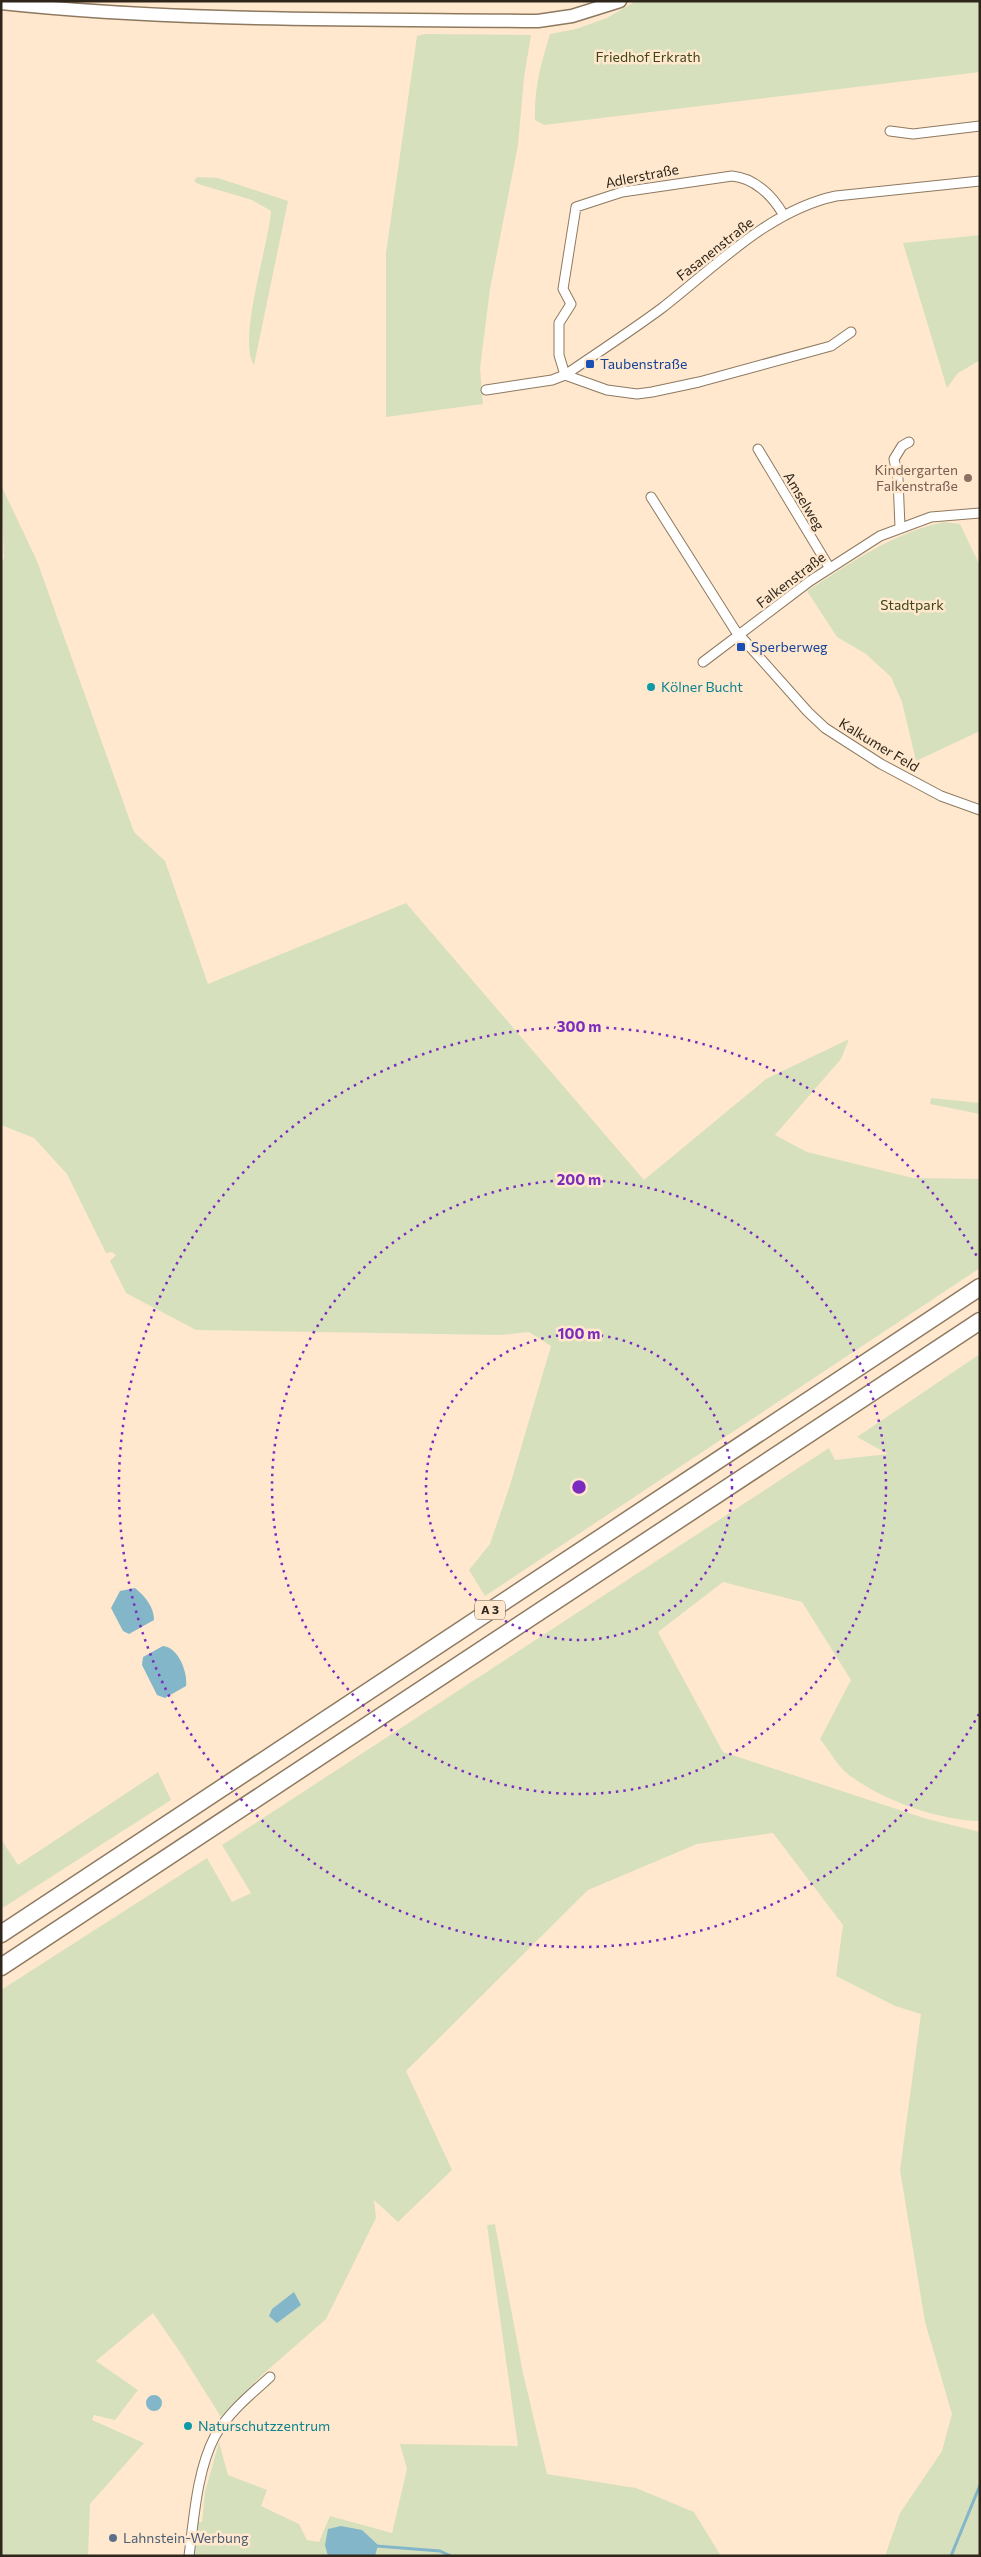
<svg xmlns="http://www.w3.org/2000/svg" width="981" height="2557" viewBox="0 0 981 2557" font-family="Commissioner,sans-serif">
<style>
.green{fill:#d7e0bd}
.water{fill:#82b6c8}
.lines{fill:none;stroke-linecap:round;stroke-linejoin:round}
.stream{stroke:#82b6c8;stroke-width:3}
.minor-casing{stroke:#8d7960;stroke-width:11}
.secondary-casing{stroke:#8d7960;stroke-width:15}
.motorway-casing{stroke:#8d7960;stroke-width:19}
.minor{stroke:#fff;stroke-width:9}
.secondary{stroke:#fff;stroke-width:12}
.motorway{stroke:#fff;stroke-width:16}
.ring{fill:none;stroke:#7b2cbf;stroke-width:2.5;stroke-dasharray:2.5 5}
.transit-dot{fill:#1a4fb4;stroke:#ffe8cd;stroke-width:2}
.education-dot{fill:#8d6e63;stroke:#ffe8cd;stroke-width:2}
.culture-dot{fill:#0f9aa8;stroke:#ffe8cd;stroke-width:2}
.service-dot{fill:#5c6f8a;stroke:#ffe8cd;stroke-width:2}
.labels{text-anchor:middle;stroke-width:5;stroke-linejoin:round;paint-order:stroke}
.shield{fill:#ffe8cd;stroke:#6d6050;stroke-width:1}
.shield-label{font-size:12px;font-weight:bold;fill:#2e251b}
.park-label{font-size:14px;fill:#3d4614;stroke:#ffe8cd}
.street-label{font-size:14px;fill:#2e251b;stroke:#ffe8cd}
.transit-label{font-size:14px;fill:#164399;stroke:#ffe8cd;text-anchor:start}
.education-label{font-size:14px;fill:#785e54;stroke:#ffe8cd;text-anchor:end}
.culture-label{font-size:14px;fill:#0d838f;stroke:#ffe8cd;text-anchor:start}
.service-label{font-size:14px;fill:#4e5e75;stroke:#ffe8cd;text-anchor:start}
.centre{fill:#7b2cbf;stroke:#ffe8cd;stroke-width:2.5}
.ring-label{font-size:15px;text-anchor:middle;font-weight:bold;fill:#7b2cbf;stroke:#ffe8cd;stroke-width:5;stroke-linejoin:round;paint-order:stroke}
</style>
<rect width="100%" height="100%" fill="#ffe8cd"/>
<path class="green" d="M636 1H980V72L544 125 535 120C534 89 541 63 550 34L576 29 607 18Z
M425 34 531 35 524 78 518 145 490 289 480 368 483 404 386 417V253L417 36Z
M197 177 218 178 288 201 254 365C237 340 269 244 271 211L252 200 198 184 194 181Z
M980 235V360L958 373 947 388 903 243Z
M1 485 37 561 134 832 165 861 208 984 406 903 644 1180 766 1079 849 1039 841 1059 775 1135 807 1152 913 1178 980 1179V1268L485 1596 469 1570 490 1544 510 1485 551 1346 529 1332 500 1335 196 1330 126 1293 110 1261 116 1255 112 1252 106 1253 67 1174 34 1138 1 1125V560L4 559Z
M944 522 960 524 980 566V731L916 761 902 702 891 677 866 654 837 637 807 591C851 563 892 533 944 522Z
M931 1098 980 1103V1114L930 1104Z
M980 1354V1821C937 1820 884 1801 849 1775 838 1767 829 1750 820 1739L851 1680 802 1602 723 1582 658 1632 723 1752 927 1819 980 1832V2556H885L900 2513 942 2451 952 2414 925 2322 900 2170 921 2014 895 2006 836 1976 843 1925 773 1833 697 1844 588 1890 406 2071 452 2170 398 2222 374 2200 376 2218 326 2319 261 2376 221 2417 182 2355 153 2313 96 2361 138 2390 115 2420 94 2415 92 2420 144 2443 90 2504 88 2556H1V1990L207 1858 232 1902 251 1893 222 1845 829 1448 835 1460 888 1454 857 1437Z
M158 1772 171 1800 1 1909V1839L18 1865Z
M495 2224 523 2373 547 2474 636 2488 694 2512 721 2556H192L197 2522H202L205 2492 219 2442 228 2475 267 2490 261 2506 299 2524 307 2540 319 2542 330 2516 392 2533 407 2469 400 2444 518 2446 487 2225Z"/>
<path class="water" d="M135 1588C145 1596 154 1607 154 1620L129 1634 123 1631 111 1608 120 1591Z
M163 1646C178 1647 188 1672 186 1686L165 1698 157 1695 142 1665 143 1657Z
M294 2292 301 2305 277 2323 269 2316 272 2309Z
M146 2403a8 8 0 1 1 16 0a8 8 0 1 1-16 0Z
M341 2526 362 2530 378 2545 375 2556H328L325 2545 328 2529Z"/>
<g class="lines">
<path class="stream" d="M376 2546 440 2551 451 2556
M951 2556 980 2485"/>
<defs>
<path id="minor" d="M890 131 913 134 980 126
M565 375 559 355V323L571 304 563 289 576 207 622 192 732 176C754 178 772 195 783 214
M565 375 607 390 637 394 652 392 699 382 831 346 851 332
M486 390 552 380 565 375C597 353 631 331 662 308 715 267 769 210 836 196L980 181
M758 449 829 567
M651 497 735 630 808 712 825 728 881 764 941 796 980 810
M900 527 898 479 894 459 902 446 909 442
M703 662 810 581 880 536 931 517 980 513
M189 2556C194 2518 197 2470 215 2436 228 2413 251 2394 270 2377"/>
<path id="secondary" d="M1 3C179 22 359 19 538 21L572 16 620 1"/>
<path id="motorway" d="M1 1934 980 1287
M1 1967 980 1321"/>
</defs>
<use href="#minor" class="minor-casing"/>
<use href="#secondary" class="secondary-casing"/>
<use href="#motorway" class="motorway-casing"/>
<use href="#minor" class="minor"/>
<use href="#secondary" class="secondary"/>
<use href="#motorway" class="motorway"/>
</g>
<g class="ring">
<circle cx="579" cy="1487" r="153"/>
<circle cx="579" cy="1487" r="307"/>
<path d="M979 1714A460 460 0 1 1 979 1260"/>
</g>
<g class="transit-dot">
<rect x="585" y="359" width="10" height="10" rx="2.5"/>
<rect x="736" y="642" width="10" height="10" rx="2.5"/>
</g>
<circle class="education-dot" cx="968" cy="478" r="5"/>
<g class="culture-dot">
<circle cx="651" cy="687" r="5"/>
<circle cx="188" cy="2426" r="5"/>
</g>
<circle class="service-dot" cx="113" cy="2538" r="5"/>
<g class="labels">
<rect class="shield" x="475" y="1600.5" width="30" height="19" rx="4"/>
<g class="shield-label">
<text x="490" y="1614">A 3</text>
</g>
<g class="park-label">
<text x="648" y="62">Friedhof Erkrath</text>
<text x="912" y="610">Stadtpark</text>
</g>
<g class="street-label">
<text transform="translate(642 176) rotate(-11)" y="5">Adlerstraße</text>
<text transform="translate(715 249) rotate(-38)" y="5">Fasanenstraße</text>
<text transform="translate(804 501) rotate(59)" y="5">Amselweg</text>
<text transform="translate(791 580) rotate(-37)" y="5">Falkenstraße</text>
<text transform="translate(879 745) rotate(31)" y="5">Kalkumer Feld</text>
</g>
<g class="transit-label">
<text x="600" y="369">Taubenstraße</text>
<text x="751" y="652">Sperberweg</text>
</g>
<g class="education-label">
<text x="958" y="475">Kindergarten<tspan x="958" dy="16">Falkenstraße</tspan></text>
</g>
<g class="culture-label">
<text x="661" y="692">Kölner Bucht</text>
<text x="198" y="2431">Naturschutzzentrum</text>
</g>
<g class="service-label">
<text x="123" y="2543">Lahnstein-Werbung</text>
</g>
</g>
<circle cx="579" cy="1487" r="8" class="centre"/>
<g class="ring-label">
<text x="579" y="1032">300 m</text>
<text x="579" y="1185">200 m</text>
<text x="579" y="1339">100 m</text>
</g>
<rect width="981" height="2557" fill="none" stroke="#2e251b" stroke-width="5"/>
</svg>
